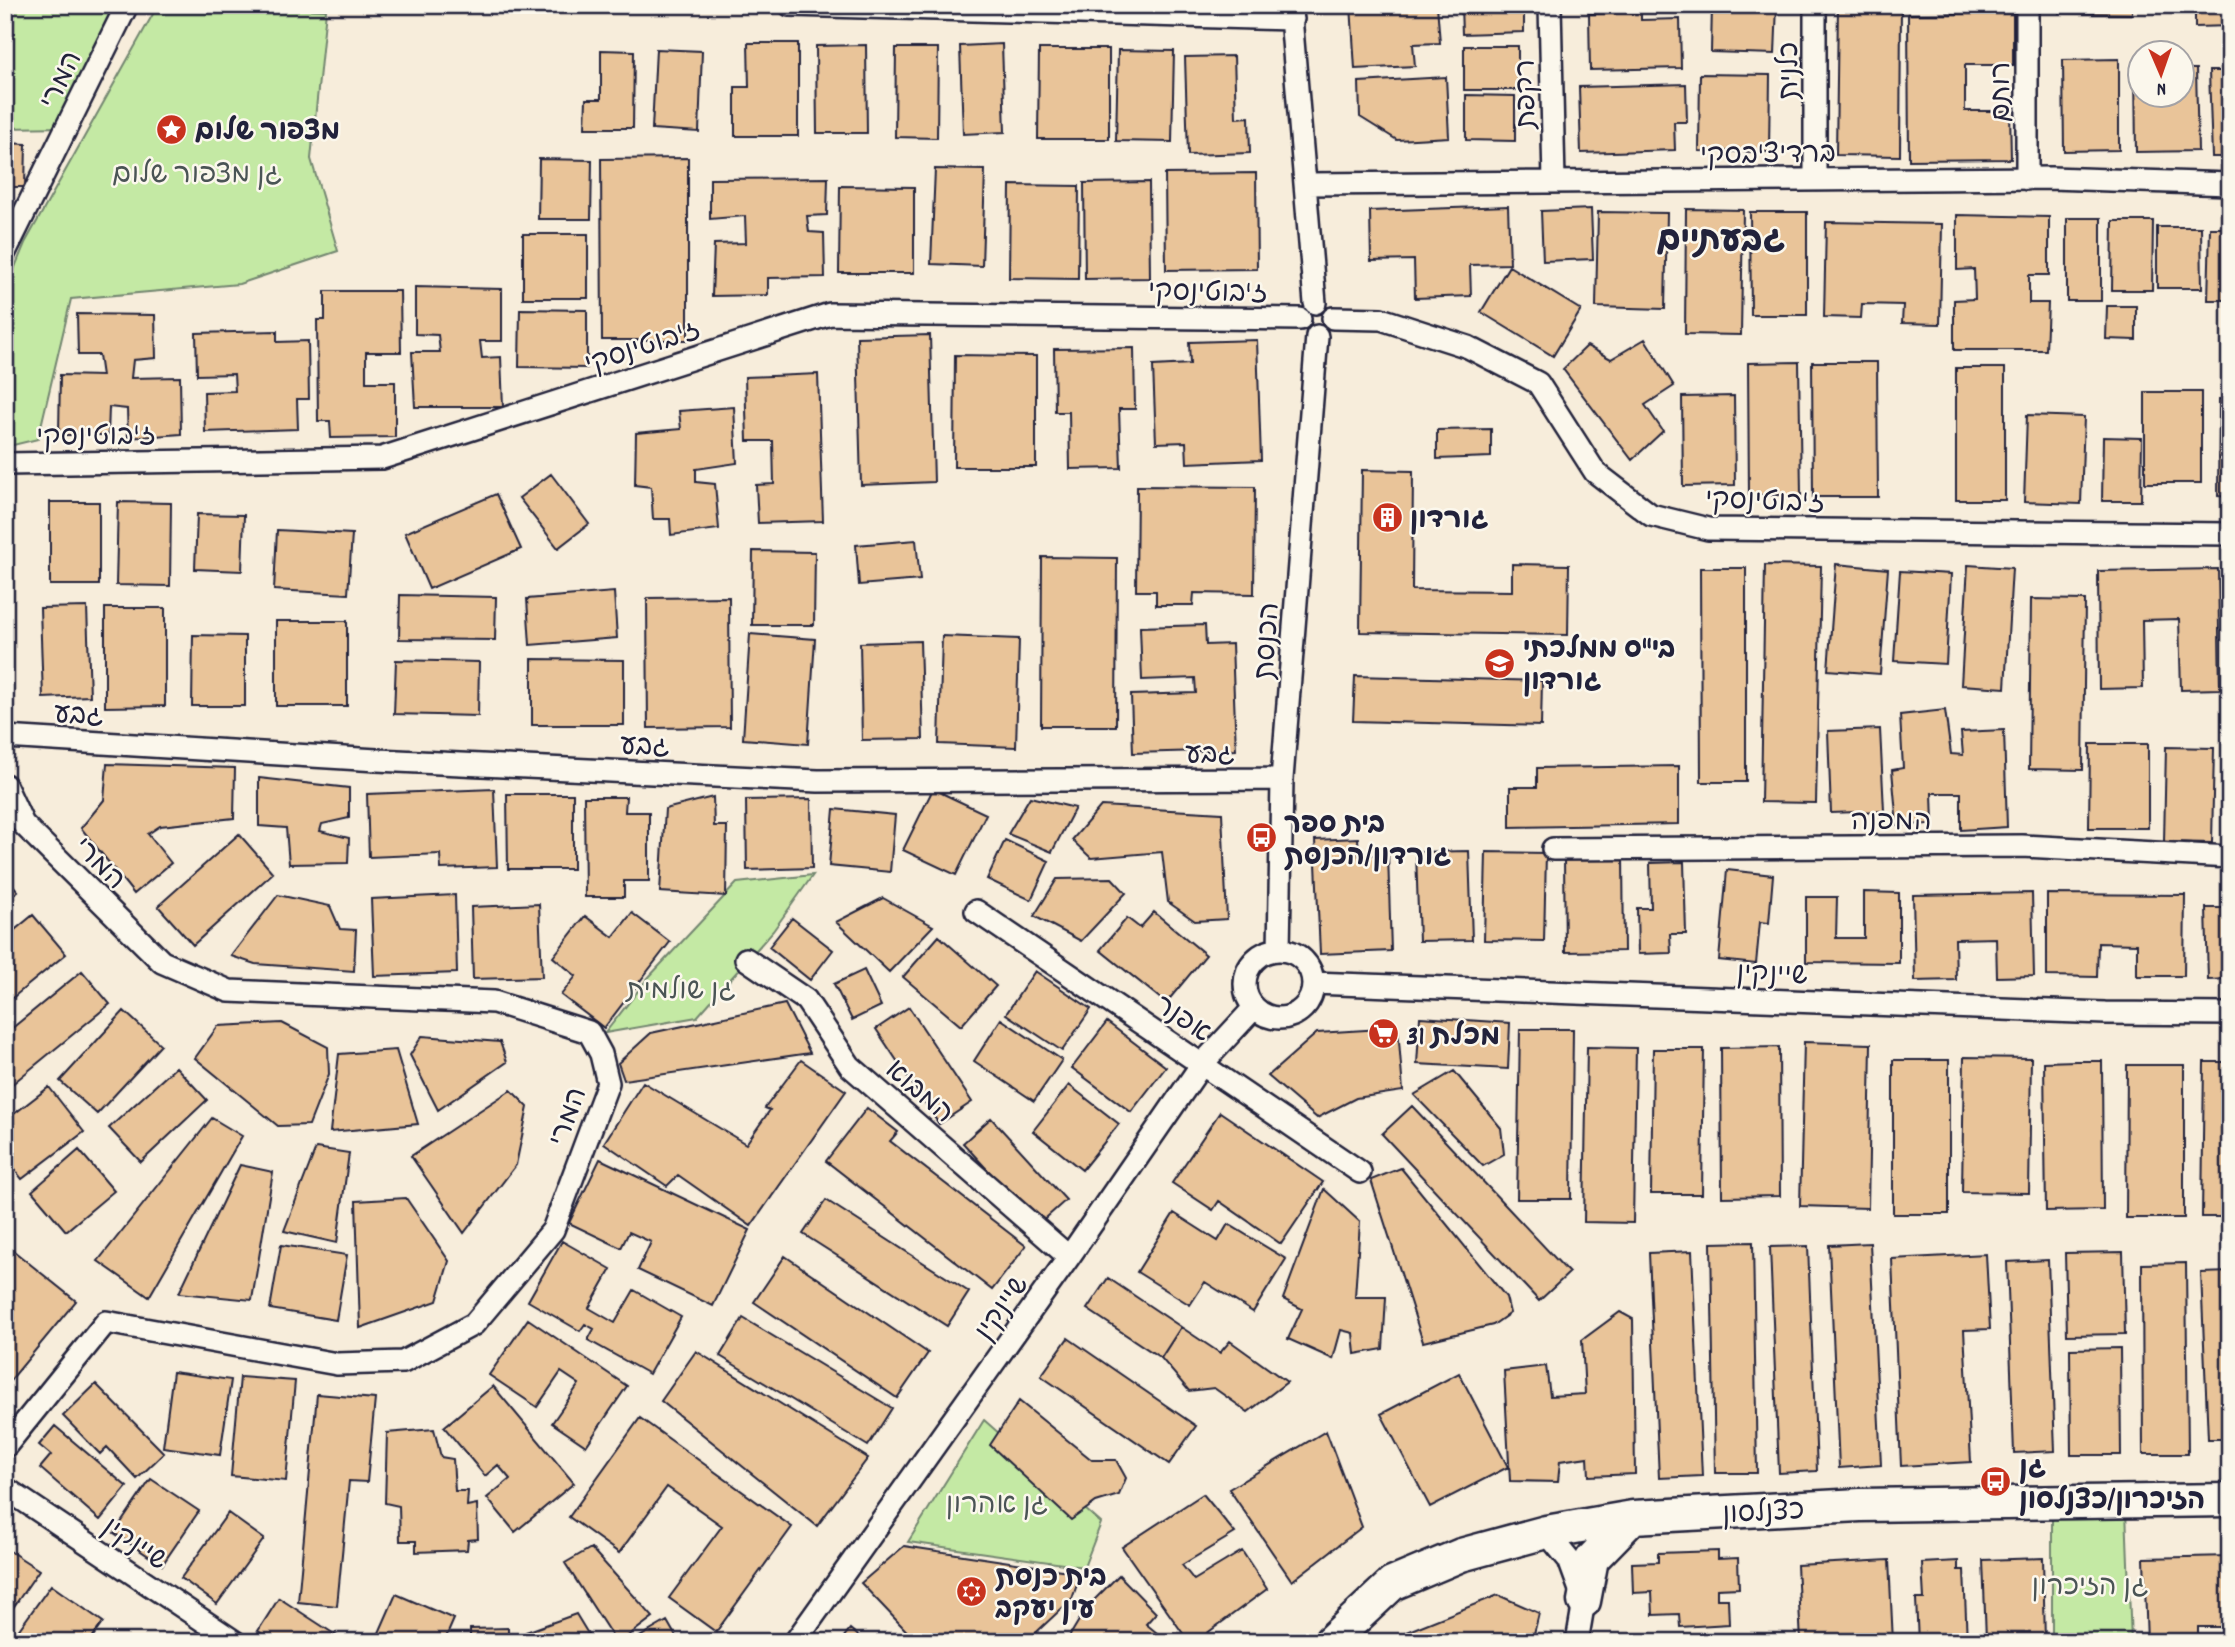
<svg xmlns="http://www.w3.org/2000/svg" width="2235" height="1647" viewBox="0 0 2235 1647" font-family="Dekko,'Playpen Sans Hebrew',sans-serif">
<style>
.green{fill:#c4e9a4;stroke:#738670;stroke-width:2}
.building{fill:#e9c499;stroke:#22223b;stroke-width:2}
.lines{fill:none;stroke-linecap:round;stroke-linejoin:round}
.street-casing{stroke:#22223b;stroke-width:26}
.secondary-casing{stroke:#22223b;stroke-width:37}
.street{stroke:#fbf7ec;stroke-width:21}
.secondary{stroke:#fbf7ec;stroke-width:32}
.labels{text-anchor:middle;stroke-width:5;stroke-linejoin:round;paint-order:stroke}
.street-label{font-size:28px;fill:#22223b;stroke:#fbf7ec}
.poi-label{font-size:28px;font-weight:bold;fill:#22223b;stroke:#fbf7ec;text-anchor:start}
.park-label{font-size:28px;fill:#4a5455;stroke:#fbf7ec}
.district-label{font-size:35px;font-weight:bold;fill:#22223b;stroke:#fbf7ec}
</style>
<rect width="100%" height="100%" fill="#f7eddb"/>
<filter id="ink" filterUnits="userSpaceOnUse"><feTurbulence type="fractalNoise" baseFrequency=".0143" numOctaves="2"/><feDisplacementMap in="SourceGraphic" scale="14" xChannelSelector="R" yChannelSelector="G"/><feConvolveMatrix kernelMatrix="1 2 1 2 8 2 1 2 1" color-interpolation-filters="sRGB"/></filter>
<g filter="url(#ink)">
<path class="green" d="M5 5H127L67 127 5 128Z
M158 5 326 10 311 159 338 251 239 284 71 299 38 439 5 447V291L25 243Z
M813 875 773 931 697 1017 605 1033 648 978 737 883Z
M984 1420 1101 1523 1084 1567 908 1542Z
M2052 1508 2126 1510 2131 1642H2052Z"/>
<path class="building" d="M1351 5H1437L1440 43 1413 44 1415 66 1355 69Z
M1461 5H1524V32L1462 34Z
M1712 5H1777L1775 54 1711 52Z
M1838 5H1901L1900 156 1836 155Z
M2059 5H2132V14L2059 13Z
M2195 5H2230V26L2195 27Z
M1641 12V20L1680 19 1681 68 1590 70 1589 14Z
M2013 13V65H1965V111H2010L2011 159 1909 160 1908 14Z
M748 43H798V136H735V87H749Z
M1002 44 1005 132 963 134 960 46Z
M866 45 867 133H817L816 46Z
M1464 46H1518V90H1464Z
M896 48H938L937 138 895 137Z
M656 49 702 51 699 132 652 129Z
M1039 49H1109V139H1038Z
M601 50 634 51 633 128H585L586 99H601Z
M1118 50 1174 51 1172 142 1116 141Z
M1234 56 1236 118 1249 117 1250 153 1188 155 1185 57Z
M2119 59V150L2064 151 2063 60Z
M2182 69H2196L2198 151 2136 152 2135 70H2140V94H2182Z
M2209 71H2230V157H2212Z
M1700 74 1770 75 1769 152 1699 151Z
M1446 77 1449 137 1397 140 1360 117 1359 82Z
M1686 84 1687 122H1674L1675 150 1581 153 1579 87Z
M1466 95 1515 96V141L1466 140Z
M5 143 26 144 25 187H10L9 216H5Z
M688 158V340H602L601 159Z
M539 159 592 160 591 219H538Z
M935 169 985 170 982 266 931 264Z
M1256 173 1257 269 1166 270 1165 174Z
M828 178 827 215 807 216 809 232 824 233 825 277 768 278V295L712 296 714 244 746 243 745 216 710 219V179Z
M1149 182 1150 278 1085 279 1084 183Z
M1010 185 1079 186 1078 279 1009 278Z
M840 186 914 187V273H839Z
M1508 206 1510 264 1470 265 1471 296 1415 298 1414 260 1371 261 1370 211Z
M1591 209 1593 259 1543 261 1541 211Z
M1686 209 1743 210 1741 335 1685 334Z
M1598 212 1667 213 1665 309 1596 307Z
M1750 212H1807V315H1751Z
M1957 215 2049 217V275H2029V303H2048L2046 350H1954V300L1975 299 1974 269 1957 270Z
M2067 218H2101V301H2067Z
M2113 221H2153L2152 290H2112Z
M1826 222 1942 224 1940 324 1902 323 1903 305 1862 304 1861 318 1824 317Z
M2157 227H2201L2202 288H2157Z
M2210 228H2230V300H2208Z
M523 234H588V298H523Z
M1509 266 1581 310 1553 356 1481 312Z
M415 287 502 289V341H480L482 358 501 357 503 407H415L412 352H440L438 335 415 334Z
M325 291H400L401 352H366V382H395V437L331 438 330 421H318L317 320H325Z
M2107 306H2136V340L2106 339Z
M520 309 587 310V368L519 367Z
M77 314 155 315 156 358 133 360 131 378 180 377 181 434 128 438 127 409 109 407 108 435H59L60 375 102 376 99 355H78Z
M277 331V342L308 341 309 399H297L298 429 205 432 204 392 235 391 234 374 197 375 196 333Z
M930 335 934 482 861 485 857 337Z
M1645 339 1674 386 1645 405 1663 431 1632 460 1563 369 1587 346 1611 359Z
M1257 340 1261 460 1187 463 1186 442 1156 443 1153 366 1190 364 1189 342Z
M1134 348 1135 409H1119L1121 468 1070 469 1069 412H1055L1054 349Z
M955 355 1036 356V467H954Z
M1799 362 1801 495H1749L1748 363Z
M1812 362H1877L1878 497H1813Z
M1956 368H2005V500H1956Z
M818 374 823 521 758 523 756 485 774 484 773 441H747L745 377Z
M2145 392H2201V483H2145Z
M1734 396 1735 485 1683 486 1682 397Z
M2219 399H2230V497L2218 496Z
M734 407 737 463 696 469V482L715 484 719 529 671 535 670 519H653L651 487 635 485 636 433 681 429 679 411Z
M2027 415 2084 417 2081 504 2024 502Z
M1491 429V457L1437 459V430Z
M2103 437 2142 438 2141 501H2102Z
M1362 470 1413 471 1412 590 1512 591V564L1569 565 1568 635 1360 632Z
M551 474 589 524 558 548 519 498Z
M1137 486 1255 487 1254 594 1194 593 1193 605H1156V591H1136Z
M496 494 521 549 429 589 405 533Z
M50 502H99V585H50Z
M118 502 171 503 170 586 116 585Z
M197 514 244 515 242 571 195 569Z
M277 530 352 534 348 594 274 590Z
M916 540 920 580 859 585 856 545Z
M753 551 815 552 814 625H752Z
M1042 557 1117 558 1116 726H1041Z
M1836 564 1888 569 1880 674 1828 670Z
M1765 565 1821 566 1816 803 1761 802Z
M1968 565 2012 568 2005 688 1961 685Z
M1700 568H1746V782H1701Z
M2218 569 2220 689 2181 690 2179 619 2142 620 2143 688 2099 689 2098 571Z
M1900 571 1951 574 1946 664 1894 661Z
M2228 574H2230V838H2226Z
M614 592 617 638 530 645 527 599Z
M400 595 496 597 495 640 399 639Z
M729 597 730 727 648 728 647 598Z
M2031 599 2085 600 2083 770 2029 769Z
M87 607 90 696 43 698 40 608Z
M105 608H165V706L105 707Z
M276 621H347V706H276Z
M1205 625 1206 645 1232 644 1236 750 1133 753 1131 695 1196 693 1195 678 1142 680 1140 627Z
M750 634 815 639 808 744 743 739Z
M193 635 245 636V706H192Z
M942 636 1019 639 1016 747 939 744Z
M920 641 923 739 862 740 860 643Z
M532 659 624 660V725H532Z
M396 660 479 662 478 716 394 714Z
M1355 676 1542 681 1541 726 1353 721Z
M1945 710 1951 754 1963 755 1961 732 2004 730 2007 827 1961 830V793H1932L1933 824 1897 825 1892 770 1903 768 1900 715Z
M1880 729 1884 811 1831 813 1828 731Z
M2090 744H2148V828H2089Z
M2166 747 2214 748 2212 843 2164 842Z
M107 764 235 768 234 818 160 826 148 834 171 863 134 894 81 828 104 800Z
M1679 766V824L1510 827V787H1537V768Z
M259 778 349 788V818L322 824 320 831 349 838 348 863 289 864 286 828 259 826Z
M494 789 497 867 441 869 440 854 369 857 367 794Z
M933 789 986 814 956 875 903 850Z
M507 794H573V869H508Z
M584 797H626L625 812H649V881H624V897H585Z
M713 797 714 826H727L726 896 660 892 665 809Z
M1030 797 1075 808 1052 852 1008 834Z
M811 799 812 868 747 870 746 800Z
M1101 806 1222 813 1227 919 1195 921 1168 902 1162 852 1091 858 1072 840Z
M834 809 895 815 890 872 829 866Z
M239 834 273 873 193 945 158 906Z
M1358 838 1359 856 1388 854 1391 951 1320 954 1315 840Z
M1005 840 1049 861 1031 900 987 879Z
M1469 851 1472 940 1419 941 1416 852Z
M1486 852 1546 853 1544 941 1484 940Z
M1623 857 1624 951 1565 952 1564 858Z
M1684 862 1686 934H1670L1671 953 1638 954 1637 908H1651L1650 863Z
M1727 870 1773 875 1769 923 1760 922 1756 964 1719 960Z
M5 876 18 891 5 902Z
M1112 878 1126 893 1081 941 1034 916 1057 879Z
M1864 892 1899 893V963L1806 962V897H1837L1836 938H1864Z
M2032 893 2034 976 1997 977 1996 938 1955 939 1956 980 1915 981 1913 895Z
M2047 894 2185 895 2184 976H2137V944L2098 943 2097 977 2047 976Z
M278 895 330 906 340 929 356 930 354 971 255 964 231 956Z
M455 895 457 973 374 976 371 899Z
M883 898 933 926 889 972 836 922Z
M539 904 542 977 473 979 471 907Z
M2206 908H2230V979L2208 980Z
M1154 912 1206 955 1166 1003 1100 950 1127 918 1140 928Z
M632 913 670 942 604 1028 561 995 576 976 553 957 585 916 613 937Z
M33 915 66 954 5 1004V938Z
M792 918 833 950 810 980 769 947Z
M939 936 996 986 961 1026 903 977Z
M864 970 881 1006 852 1020 834 984Z
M82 971 110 1004 5 1090V1034Z
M1035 971 1091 1009 1062 1051 1006 1014Z
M785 1004 810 1053 624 1080 618 1063 651 1033Z
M909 1007 972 1102 939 1124 876 1029Z
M124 1011 161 1045 97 1114 60 1081Z
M1420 1017 1510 1023 1508 1069 1417 1064Z
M1001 1019 1062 1060 1034 1101 974 1061Z
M1107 1022 1166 1067 1131 1112 1072 1068Z
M282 1023 328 1047 329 1074 309 1125 278 1126 195 1058 218 1026Z
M1398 1028 1403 1091 1356 1098 1317 1118 1268 1076 1317 1033Z
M1520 1029H1573L1571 1199H1517Z
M422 1036 500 1042 507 1062 438 1110 410 1055Z
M1804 1042 1871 1044 1868 1208 1800 1206Z
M1587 1047 1636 1048 1633 1223 1584 1222Z
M1779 1047 1780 1196 1722 1197 1721 1048Z
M1653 1049H1704L1702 1194H1651Z
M396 1050 418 1124 330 1132 339 1054Z
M1964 1057 2031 1058 2029 1193 1962 1192Z
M801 1060 846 1091 751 1226 678 1175 667 1186 604 1143 643 1082 746 1144 770 1110 765 1108Z
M1893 1060H1949V1214H1893Z
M2076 1061H2102L2103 1210 2046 1211 2044 1062Z
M2204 1062H2230V1217H2202Z
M2127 1065H2184V1218H2126Z
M176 1067 207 1100 141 1162 109 1128Z
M1454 1071 1501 1128 1504 1154 1483 1166 1414 1095Z
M1069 1085 1119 1124 1082 1170 1033 1131Z
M49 1087 84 1132 22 1179 5 1157V1121Z
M511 1090 528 1107 516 1165 464 1233 411 1156Z
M1412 1106 1569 1273 1539 1301 1382 1134Z
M867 1108 898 1132 890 1141 1026 1246 992 1290 826 1161Z
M1220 1112 1323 1182 1281 1244 1219 1201 1213 1210 1172 1183Z
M212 1118 242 1136 149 1297 98 1261Z
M991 1118 1066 1200 1038 1225 963 1143Z
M316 1148 349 1153 337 1243 284 1231Z
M79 1150 114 1191 66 1231 32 1191Z
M600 1159 750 1230 713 1306 638 1270 651 1242 629 1232 621 1248 569 1223Z
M240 1165 273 1172 252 1300 179 1293Z
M1401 1168 1506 1297 1510 1313 1493 1325 1423 1342 1371 1180Z
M1324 1189 1360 1222 1355 1297H1386L1383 1349 1355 1354 1353 1333 1341 1330 1333 1359 1288 1339 1302 1309 1283 1299Z
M406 1198 449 1261 437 1301 360 1328 356 1201Z
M826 1200 969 1292 947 1326 803 1234Z
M1174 1213 1218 1241 1228 1224 1286 1259 1253 1312 1205 1282 1190 1305 1137 1272Z
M562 1241 611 1269 589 1308 615 1323 634 1290 681 1317 649 1374 588 1340 594 1329 585 1324 580 1331 528 1301Z
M1753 1242 1757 1473H1715L1711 1243Z
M1870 1243 1881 1465 1839 1468 1829 1245Z
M281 1245 347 1255 336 1320 270 1309Z
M1808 1246 1817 1471 1779 1473 1770 1247Z
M10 1248 76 1301 5 1387V1254Z
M1692 1251 1702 1476 1659 1478 1649 1253Z
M2123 1252 2125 1334 2067 1335 2065 1253Z
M1986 1254 1990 1329 1964 1330 1971 1462 1901 1466 1892 1259Z
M785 1256 928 1353 897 1398 754 1302Z
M2048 1260 2055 1451 2014 1453 2007 1262Z
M2186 1263 2188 1454H2143L2142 1264Z
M2230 1272V1439H2208L2201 1273Z
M1108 1278 1181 1327 1161 1358 1087 1309Z
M1620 1312 1633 1319 1635 1474 1589 1476 1588 1457 1560 1461 1558 1482 1510 1481 1504 1371 1546 1366 1550 1396 1585 1394 1582 1340Z
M743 1318 892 1408 868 1446 720 1356Z
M528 1319 627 1386 586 1446 552 1423 579 1384 561 1372 537 1407 489 1375Z
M1181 1327 1220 1353 1230 1341 1287 1382 1248 1412 1214 1388 1189 1391 1161 1358Z
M1068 1338 1196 1426 1169 1464 1041 1376Z
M2120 1348 2121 1455H2071L2070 1349Z
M696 1351 868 1458 817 1526 661 1401Z
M173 1372 231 1380 220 1455 163 1447Z
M1459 1373 1508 1467 1430 1507 1381 1414Z
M240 1377 295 1381 286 1481 231 1476Z
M96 1384 164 1453 137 1479 107 1447 100 1454 63 1416Z
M493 1386 574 1483 515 1532 487 1498 510 1479 498 1465 485 1476 444 1427Z
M317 1394 375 1399 367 1482 349 1481 337 1606 298 1602Z
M1019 1401 1092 1460H1116L1126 1478 1119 1495 1096 1502 1071 1520 990 1445Z
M640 1418 792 1527 716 1632 669 1598 722 1526 667 1487 619 1553 569 1517Z
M55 1426 127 1487 100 1520 40 1468 51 1455 39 1445Z
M434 1429 441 1457 453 1459 455 1491H468L467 1506 477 1504 478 1539 468 1540 467 1550 416 1552V1541H400L399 1506 385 1503 387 1433Z
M1326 1431 1362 1527 1292 1581 1229 1489Z
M151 1479 199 1511 162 1565 114 1533Z
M1203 1494 1235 1533 1182 1565 1194 1580 1242 1551 1267 1589 1195 1642H1189L1122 1547Z
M228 1513 264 1539 217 1604 181 1578Z
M904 1546 1081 1573 1072 1599 1026 1642H917L861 1583Z
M5 1548 39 1570 6 1618H5Z
M591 1548 653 1617 620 1642H616L565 1563Z
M1718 1551V1559L1738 1558 1739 1588 1717 1589V1599H1728L1729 1624 1680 1627 1679 1614 1653 1615 1652 1592 1633 1593 1632 1563 1658 1562V1553Z
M2230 1556V1627H2198V1642H2147L2144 1558Z
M2043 1558 2045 1642 1986 1639 1983 1560Z
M1889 1560 1893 1642H1801L1797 1565Z
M1958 1561V1570H1964L1967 1642H1918L1916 1599H1924L1922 1563Z
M1119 1575 1156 1613 1146 1624 1168 1642H1066L1087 1607Z
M51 1585 103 1622 89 1642H10Z
M396 1594 454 1619 444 1642H375Z
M1498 1595 1539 1613 1532 1642H1412L1406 1632Z
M279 1598 345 1641 275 1642 258 1631Z
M576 1614 593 1642H527L526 1632Z
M667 1621 679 1642H631Z
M508 1628V1642H470V1629Z
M850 1629 866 1642H840Z"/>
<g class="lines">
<defs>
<path id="street" d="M790 5 1293 19
M1290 5 1315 303
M1550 5 1554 182
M2027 5V179
M1815 179V5
M1306 184 2051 178 2230 184
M5 252 127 5
M1333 318 1381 319 1468 347 1538 383 1595 472 1651 515 1708 529 2230 534
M5 464 382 458 830 314 1300 319
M5 737 377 760 818 781 1282 779
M5 785 23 824 162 962 229 991 494 1002 589 1032 601 1054 608 1083 553 1230 474 1324 403 1362 337 1364 106 1322 5 1447
M1553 849 2022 846 2230 857
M976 911 1360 1172
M1279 950 1282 779 1317 336
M1245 984a34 34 0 1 1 68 0a34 34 0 1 1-68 0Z
M746 959 806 1000 850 1066 1069 1257
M1313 983 2105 1013 2230 1014
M5 1488 235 1642
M1546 1532 1569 1560 1584 1601 1577 1642
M795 1642 1069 1257 1202 1064 1254 1008"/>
<path id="secondary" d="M1584 1601 1592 1559 1633 1517
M1330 1642 1392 1584 1461 1555 1546 1532 1633 1517 1860 1505 2230 1500"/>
</defs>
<use href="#street" class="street-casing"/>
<use href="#secondary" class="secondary-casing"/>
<use href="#street" class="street"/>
<use href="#secondary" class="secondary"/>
</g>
</g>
<defs>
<symbol id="sight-disc" viewBox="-11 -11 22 22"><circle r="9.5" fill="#c8321e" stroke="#fbf7ec"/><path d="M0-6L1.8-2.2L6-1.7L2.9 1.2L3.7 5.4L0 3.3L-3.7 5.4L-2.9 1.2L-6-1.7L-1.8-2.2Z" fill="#fff"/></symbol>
<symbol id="building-disc" viewBox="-11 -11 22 22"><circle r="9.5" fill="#c8321e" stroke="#fbf7ec"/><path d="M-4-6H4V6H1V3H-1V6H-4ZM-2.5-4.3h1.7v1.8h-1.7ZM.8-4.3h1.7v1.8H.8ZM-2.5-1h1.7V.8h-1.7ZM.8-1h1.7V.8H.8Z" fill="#fff"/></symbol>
<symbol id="school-disc" viewBox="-11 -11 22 22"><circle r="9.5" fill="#c8321e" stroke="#fbf7ec"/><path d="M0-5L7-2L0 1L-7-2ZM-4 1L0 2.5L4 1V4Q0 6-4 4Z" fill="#fff"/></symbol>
<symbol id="bus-disc" viewBox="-11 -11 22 22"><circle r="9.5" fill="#c8321e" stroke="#fbf7ec"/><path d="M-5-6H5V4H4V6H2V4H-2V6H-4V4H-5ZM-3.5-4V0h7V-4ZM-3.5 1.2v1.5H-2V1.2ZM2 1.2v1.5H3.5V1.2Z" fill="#fff"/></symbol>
<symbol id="supermarket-disc" viewBox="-11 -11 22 22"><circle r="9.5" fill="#c8321e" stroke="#fbf7ec"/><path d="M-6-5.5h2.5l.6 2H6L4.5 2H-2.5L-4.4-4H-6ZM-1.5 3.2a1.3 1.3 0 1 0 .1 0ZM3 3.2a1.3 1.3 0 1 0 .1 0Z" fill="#fff"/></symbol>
<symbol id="synagogue-disc" viewBox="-11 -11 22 22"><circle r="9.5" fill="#c8321e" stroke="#fbf7ec"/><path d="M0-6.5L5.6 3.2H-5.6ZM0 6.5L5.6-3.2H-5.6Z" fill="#fff"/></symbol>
</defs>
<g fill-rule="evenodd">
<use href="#sight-disc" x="154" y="112" width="35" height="35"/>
<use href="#building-disc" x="1370" y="500" width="35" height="35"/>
<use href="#school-disc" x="1482" y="646" width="35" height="35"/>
<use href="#bus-disc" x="1244" y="820" width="35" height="35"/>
<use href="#supermarket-disc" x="1366" y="1016" width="35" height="35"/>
<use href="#bus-disc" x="1978" y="1464" width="35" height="35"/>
<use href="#synagogue-disc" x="954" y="1574" width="35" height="35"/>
</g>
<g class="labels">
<g class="street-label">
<text transform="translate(1787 71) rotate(-90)" y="10">כלנית</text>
<text transform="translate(59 79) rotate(-64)" y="10">המרי</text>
<text transform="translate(1999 92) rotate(-90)" y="10">רותם</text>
<text transform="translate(1524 94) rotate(-91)" y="10">רקפת</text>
<text transform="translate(1768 152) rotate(-1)" y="10">ברדיצ'בסקי</text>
<text transform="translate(1208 290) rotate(1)" y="10">ז'בוטינסקי</text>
<text transform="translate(642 345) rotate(-18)" y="10">ז'בוטינסקי</text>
<text transform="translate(96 434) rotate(-1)" y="10">ז'בוטינסקי</text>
<text transform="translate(1765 499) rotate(2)" y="10">ז'בוטינסקי</text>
<text transform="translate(1265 641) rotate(-86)" y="10">הכנסת</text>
<text transform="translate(79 713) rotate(4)" y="10">גבע</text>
<text transform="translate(645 744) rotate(3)" y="10">גבע</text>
<text x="1210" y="762">גבע</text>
<text x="1891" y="829">המפנה</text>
<text transform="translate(101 862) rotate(45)" y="10">המרי</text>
<text transform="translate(1772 972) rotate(2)" y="10">שיינקין</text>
<text transform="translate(1184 1017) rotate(34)" y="10">אפנר</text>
<text transform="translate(921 1090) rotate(41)" y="10">המבוא</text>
<text transform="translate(566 1116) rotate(-70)" y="10">המרי</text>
<text transform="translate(1000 1307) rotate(-55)" y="10">שיינקין</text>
<text transform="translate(1763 1510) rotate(-3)" y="10">כצנלסון</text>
<text transform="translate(136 1542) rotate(34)" y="10">שיינקין</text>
</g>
<g class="poi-label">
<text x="195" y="139">מצפור שלום</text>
<text x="1410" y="527">גורדון</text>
<text x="1523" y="657">בי"ס ממלכתי<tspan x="1523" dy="32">גורדון</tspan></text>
<text x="1284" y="832">בית ספר<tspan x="1284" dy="32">גורדון/הכנסת</tspan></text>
<text x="1406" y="1044">מכלת 31</text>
<text x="2019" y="1476">גן<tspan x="2019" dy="32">הזיכרון/כצנלסון</tspan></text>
<text x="995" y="1585">בית כנסת<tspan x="995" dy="32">עין יעקב</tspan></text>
</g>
<g class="park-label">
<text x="197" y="182">גן מצפור שלום</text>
<text x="681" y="998">גן שולמית</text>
<text x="997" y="1512">גן אהרון</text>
<text x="2090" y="1594">גן הזיכרון</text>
</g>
<g class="district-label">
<text x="1721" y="250">גבעתיים</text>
</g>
</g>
<rect width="2235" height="1647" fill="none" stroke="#fbf7ec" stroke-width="28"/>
<rect x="14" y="14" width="2207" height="1619" fill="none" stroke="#22223b" stroke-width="2.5" filter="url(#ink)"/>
<g transform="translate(2161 74) rotate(178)"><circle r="33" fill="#fbf7ec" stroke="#a4a2a5" stroke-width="2"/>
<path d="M0-5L12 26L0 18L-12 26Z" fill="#c8321e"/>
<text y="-10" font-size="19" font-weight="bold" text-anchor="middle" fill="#22223b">N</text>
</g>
</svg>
